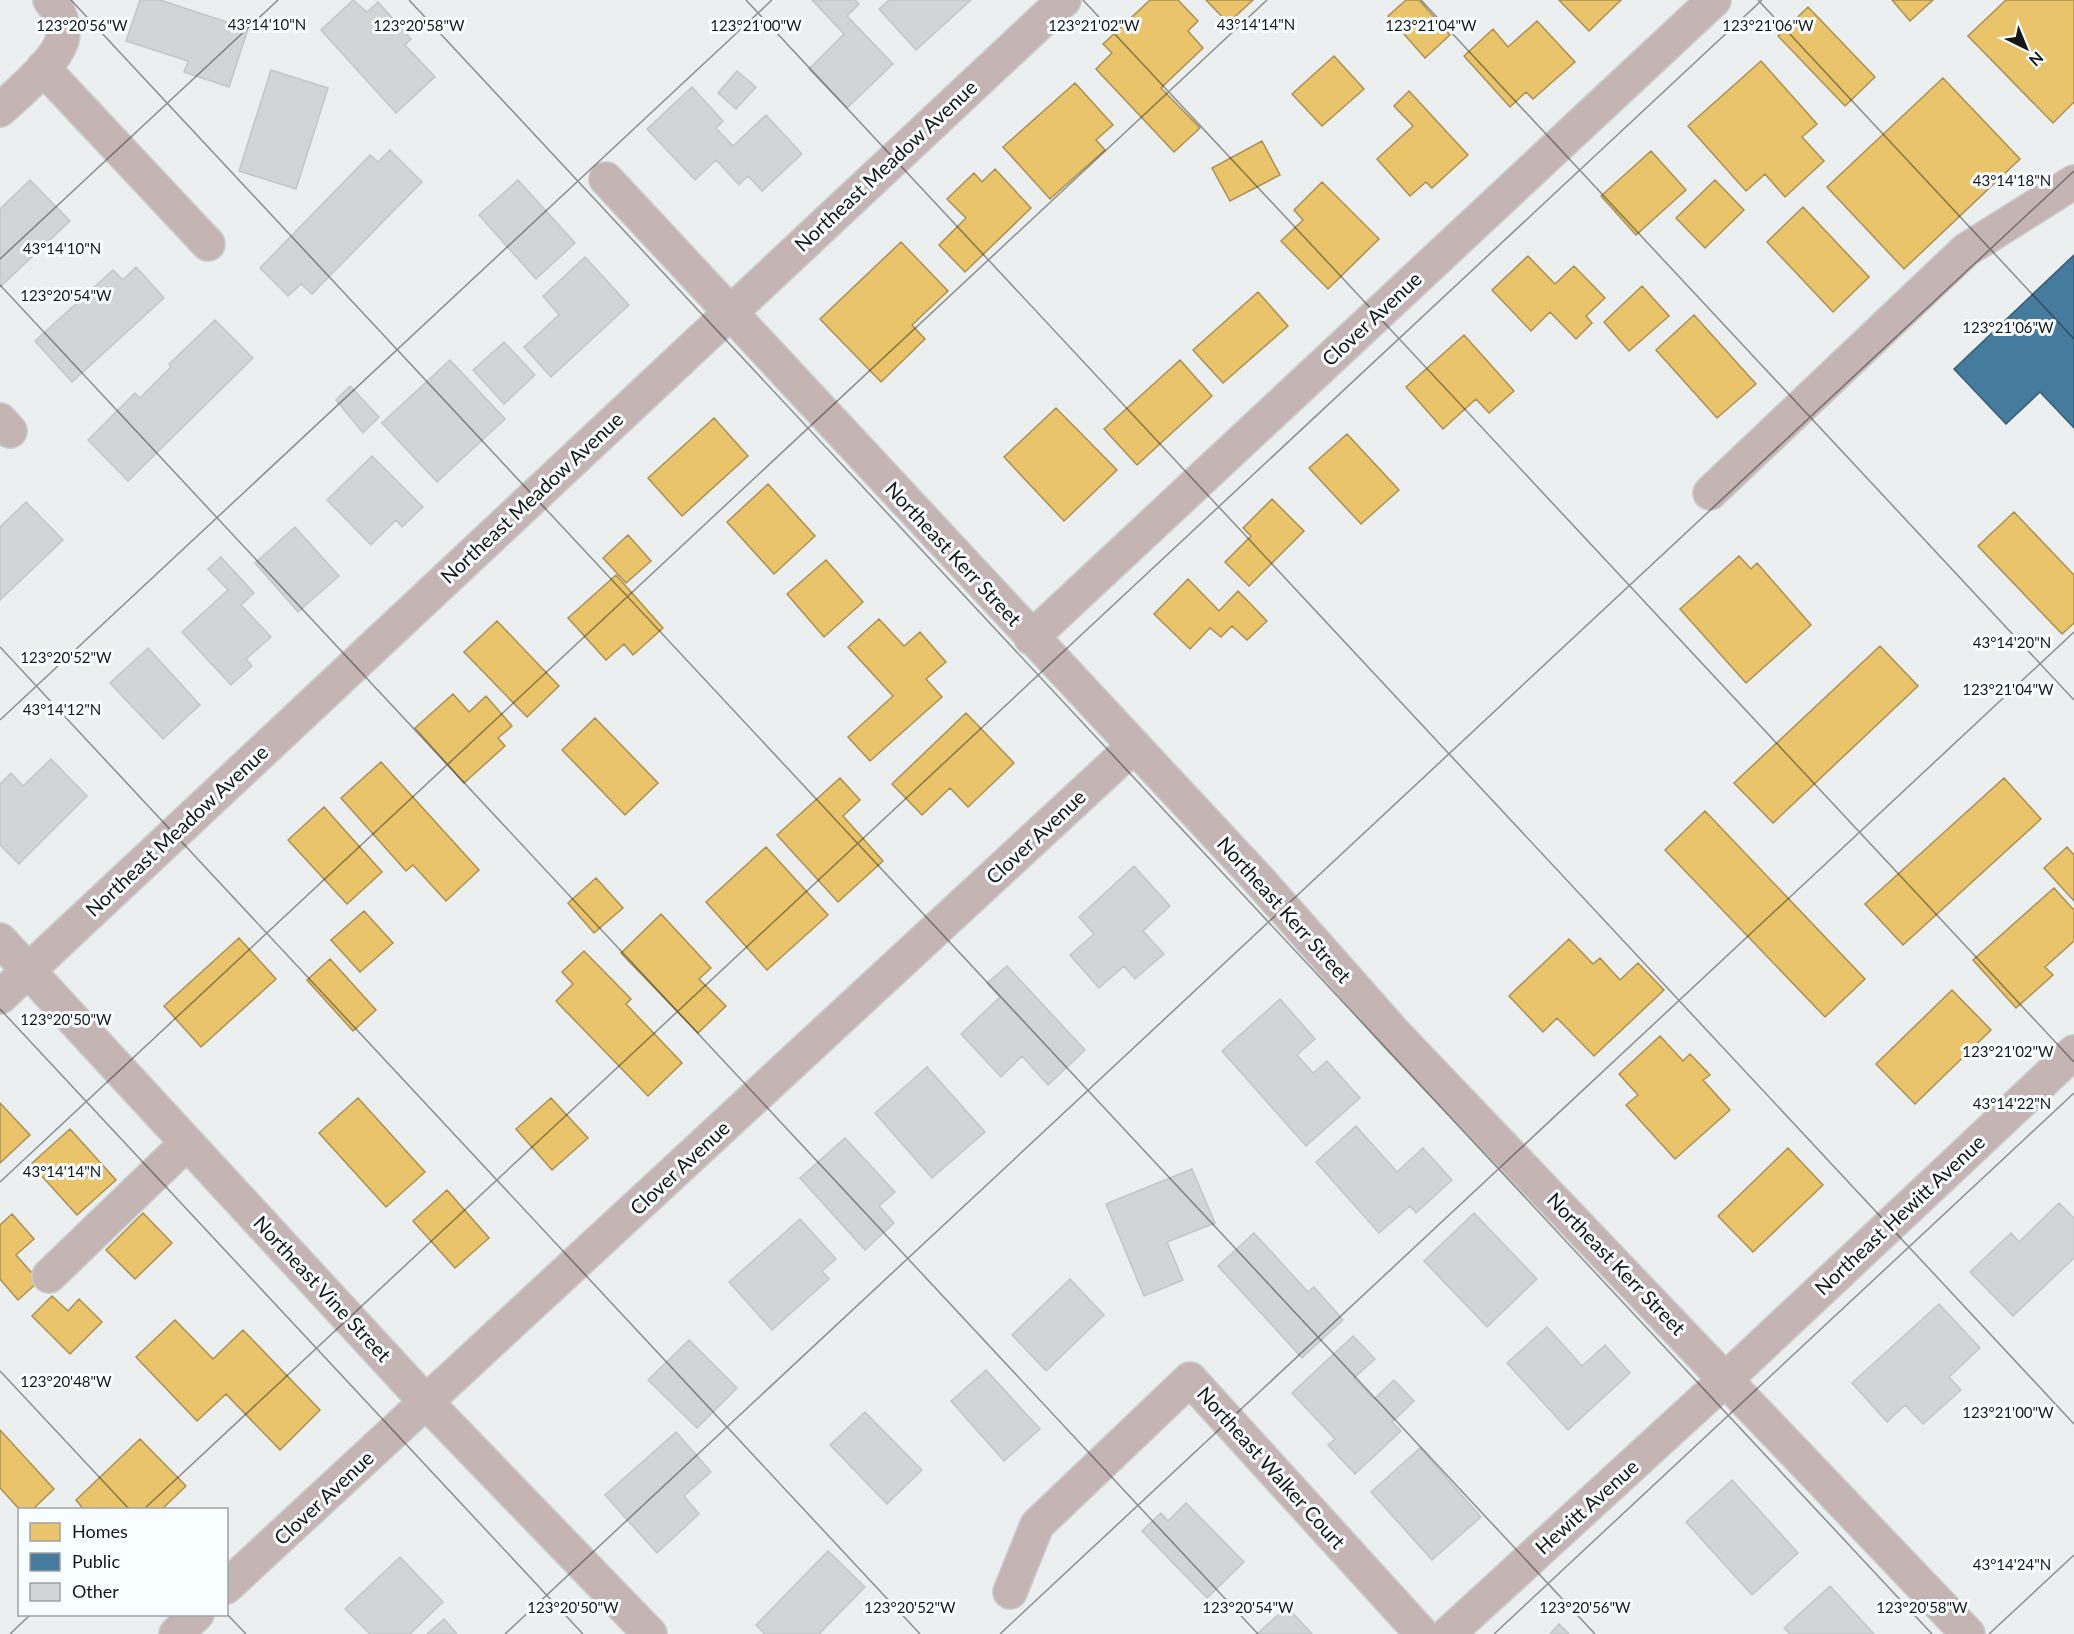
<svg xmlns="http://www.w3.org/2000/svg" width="2074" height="1634" viewBox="0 0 2074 1634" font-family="Lato,sans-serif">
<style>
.homes{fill:#e9c46a;stroke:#aa9051;stroke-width:1.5}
.public{fill:#457b9d;stroke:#375d75;stroke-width:1.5}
.building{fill:#d2d5d5;stroke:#c3c6c6;stroke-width:1.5}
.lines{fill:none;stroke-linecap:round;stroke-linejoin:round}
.minor-casing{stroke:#cbcdcd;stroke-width:36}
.minor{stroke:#c4b5b4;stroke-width:33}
.ticks{fill:none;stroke:#161818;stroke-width:1.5;stroke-opacity:0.45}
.labels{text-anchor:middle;stroke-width:6;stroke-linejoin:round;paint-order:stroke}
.street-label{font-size:20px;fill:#161818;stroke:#f8fdff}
.ticks-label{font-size:15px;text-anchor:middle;fill:#161818;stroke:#f8fdff;stroke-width:6;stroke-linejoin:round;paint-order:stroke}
</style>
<rect width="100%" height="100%" fill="#eceff0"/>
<path class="homes" d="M1150 0H1178L1198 21 1188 31 1203 48 1161 88 1200 128 1174 152 1096 69 1112 53 1103 44Z
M1206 0H1253L1228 23Z
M1406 0H1419L1450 35 1425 58 1388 16Z
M1559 0H1621L1589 31Z
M1892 0H1933L1910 21Z
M2006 0H2074V102L2053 123 1968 36Z
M1808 7 1875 77 1845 106 1778 36Z
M1537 21 1575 62 1533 99 1526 92 1510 107 1464 56 1493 29 1508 47Z
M1334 56 1364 89 1322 126 1292 94Z
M1761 61 1817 124 1802 137 1824 161 1785 197 1765 174 1746 191 1688 126Z
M1943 78 2020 159 1904 269 1827 187Z
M1075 83 1113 125 1096 140 1105 150 1050 199 1003 147Z
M1409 91 1468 155 1432 188 1426 182 1410 196 1377 159 1413 126 1394 106Z
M1262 141 1280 175 1230 201 1212 168Z
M1651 151 1686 190 1636 235 1601 196Z
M995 169 1031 208 965 272 939 245 966 218 947 199 974 173 982 182Z
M1715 180 1744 210 1705 248 1676 218Z
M1322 182 1379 239 1328 289 1281 241 1303 220 1294 210Z
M1803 207 1869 277 1833 312 1767 242Z
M901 242 948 291 912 325 925 339 881 382 820 319Z
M1528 256 1555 284 1574 266 1605 298 1586 316 1592 323 1576 339 1550 312 1531 331 1492 290Z
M1642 286 1669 316 1629 351 1604 322Z
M1258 292 1288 326 1223 383 1193 350Z
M1694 315 1756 384 1717 418 1656 350Z
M1464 335 1514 391 1489 413 1476 399 1443 429 1406 387Z
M1180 360 1212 396 1137 465 1104 429Z
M1056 408 1117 470 1064 521 1004 457Z
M714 418 748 456 682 516 648 478Z
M1347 434 1399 490 1361 524 1309 468Z
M768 484 815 536 774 574 727 522Z
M1272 499 1304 531 1249 586 1225 562 1251 536 1243 528Z
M2014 512 2074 575V623L2062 634 1978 546Z
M628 535 651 561 626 583 603 558Z
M1739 556 1751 569 1757 563 1811 625 1746 683 1680 609Z
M826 560 863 602 824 637 787 594Z
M616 575 663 628 633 655 624 644 606 660 568 618Z
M1188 579 1219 611 1238 591 1267 621 1247 640 1232 626 1221 637 1210 628 1190 649 1154 614Z
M879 619 904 646 920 632 946 662 926 679 942 697 870 761 848 737 893 696 848 647Z
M497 621 559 686 527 717 464 652Z
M1880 646 1918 686 1773 823 1734 783Z
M453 694 469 712 486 696 512 726 498 738 505 746 464 783 415 728Z
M966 713 1014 763 968 807 950 788 922 815 892 784Z
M595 718 658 783 625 815 562 750Z
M381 762 479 870 446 901 413 865 406 871 341 798Z
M840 778 860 800 843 816 883 861 838 902 777 835Z
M2004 778 2041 819 1903 945 1865 904Z
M324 807 382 872 347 904 288 840Z
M1705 811 1865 979 1825 1017 1665 850Z
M766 847 828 915 767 970 706 902Z
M2067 847 2074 855V901L2044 868Z
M596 878 623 908 594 933 568 903Z
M2054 888 2074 910V941L2045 967 2053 975 2016 1008 1973 960Z
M364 911 393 943 360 972 331 940Z
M661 914 711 968 699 979 726 1006 698 1033 621 953Z
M239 938 276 979 201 1047 164 1006Z
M1569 939 1593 964 1600 958 1620 980 1638 963 1664 990 1594 1056 1557 1018 1543 1032 1509 996Z
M584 951 631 999 626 1004 682 1063 648 1096 556 1001 573 984 562 972Z
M330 959 376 1010 353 1031 307 980Z
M1952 990 1991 1030 1915 1104 1876 1064Z
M1660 1036 1683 1061 1690 1054 1710 1075 1703 1080 1730 1110 1675 1159 1626 1105 1638 1095 1619 1074Z
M358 1098 425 1172 386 1207 319 1133Z
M551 1098 588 1138 552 1170 516 1129Z
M0 1103 30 1135 0 1163Z
M70 1129 116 1180 77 1215 31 1164Z
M1788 1148 1823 1185 1753 1252 1718 1216Z
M447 1190 489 1238 455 1268 413 1221Z
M143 1213 172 1243 135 1279 106 1250Z
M12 1214 34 1239 16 1255 39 1281 18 1300 0 1279V1225Z
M52 1296 68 1311 79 1299 102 1322 70 1354 32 1316Z
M175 1320 213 1359 243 1330 320 1410 280 1450 226 1394 197 1421 136 1357Z
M0 1430 54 1489 32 1510H20L0 1488Z
M140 1439 186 1486 161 1510H84L76 1500Z"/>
<path class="public" d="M2074 255V428L2040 392 2006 424 1954 369Z"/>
<path class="building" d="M140 0H160L248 29 229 87 184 72 188 61 126 41Z
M353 0 367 12 378 2 411 39 405 45 435 77 396 113 321 30Z
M812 0H855L859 4 847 16 893 64 847 108 809 69 844 34Z
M889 0H971L916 50 879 9Z
M271 70 328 88 296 189 239 171Z
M737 71 756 87 736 109 718 93Z
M692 87 723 121 716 128 733 146 766 115 802 154 762 191 748 176 739 185 716 160 695 180 647 129Z
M390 150 422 182 312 294 301 284 288 296 260 268 370 155 378 162Z
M30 180 70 221 0 287V209Z
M518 180 575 243 536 279 479 215Z
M585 257 629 305 551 377 524 347 559 315 543 296Z
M136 267 164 298 72 382 35 341 113 270 123 280Z
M215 320 253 358 128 481 88 440 135 393 140 398 171 367 169 364Z
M504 342 535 375 504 404 473 370Z
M450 360 505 419 437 482 382 423Z
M350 386 379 417 363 433 336 400Z
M372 456 423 507 402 527 396 520 371 545 327 500Z
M26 502 63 540 0 600V527Z
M295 527 339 576 298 612 255 563Z
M221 557 254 593 241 605 271 637 246 659 252 666 231 685 182 632 228 590 208 569Z
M148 648 200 705 163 739 110 683Z
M51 759 87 796 19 864 0 845V784L11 773 23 786Z
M1134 866 1170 906 1143 931 1164 954 1135 979 1124 966 1099 988 1070 955 1094 934 1079 917Z
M1007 966 1085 1050 1048 1085 1022 1056 1001 1077 961 1034 1000 997 987 983Z
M1280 999 1315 1039 1297 1055 1313 1073 1327 1061 1360 1098 1306 1146 1222 1051Z
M927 1067 985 1132 932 1178 875 1113Z
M1356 1126 1397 1172 1423 1148 1452 1180 1416 1213 1410 1206 1379 1233 1316 1162Z
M845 1138 895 1192 879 1206 894 1223 865 1250 800 1178Z
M1192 1169 1215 1223 1167 1242 1183 1280 1144 1296 1106 1204Z
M2059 1203 2074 1218V1258L2013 1316 1970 1272 2011 1233 2019 1242Z
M1474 1213 1537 1279 1487 1327 1424 1261Z
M800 1219 836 1259 822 1271 829 1279 772 1330 729 1282Z
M1254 1233 1308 1292 1314 1287 1343 1320 1302 1358 1218 1266Z
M1070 1279 1104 1315 1046 1371 1012 1335Z
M1939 1304 1980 1348 1949 1377 1961 1390 1923 1424 1905 1405 1887 1422 1852 1383Z
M1547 1327 1582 1366 1605 1345 1630 1373 1568 1430 1507 1363Z
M1353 1336 1375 1359 1354 1378 1374 1399 1394 1380 1414 1401 1392 1422 1401 1431 1355 1474 1328 1445 1335 1439 1292 1393Z
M689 1340 737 1388 697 1428 648 1380Z
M986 1370 1040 1429 1004 1461 951 1401Z
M865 1412 922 1470 887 1504 830 1445Z
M676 1432 711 1472 684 1496 699 1514 657 1553 605 1495Z
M1420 1448 1481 1517 1432 1560 1371 1492Z
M1732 1480 1798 1553 1752 1595 1686 1522Z
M1186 1503 1244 1562 1207 1598 1142 1531 1161 1513 1168 1521Z
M828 1551 865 1587 819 1634H765L756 1625Z
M400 1557 443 1602 410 1634H370L345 1609Z
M1830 1586 1874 1634H1790L1784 1628Z
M1287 1607 1312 1634H1257Z
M444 1619 457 1634H427Z
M1559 1624 1569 1634H1550Z"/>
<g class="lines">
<defs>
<path id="minor" d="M43 68 208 244
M0 110C17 94 62 58 63 34 64 21 58 10 50 0
M606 179 1258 879 1397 1036 1968 1634
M0 420 10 431
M1710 493 1966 250 2074 182
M1031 638 1714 0
M0 940 427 1403 650 1634
M0 997 1064 0
M49 1276 187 1143
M226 1587 1133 747
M1010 1592 1037 1525 1190 1379 1422 1634
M176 1634 197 1614
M1448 1634 1726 1379 2074 1052"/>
</defs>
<use href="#minor" class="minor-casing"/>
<use href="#minor" class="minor"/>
</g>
<path class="ticks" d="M71 0 1595 1634M409 0 1932 1634M746 0 2074 1424M1083 0 2074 1062M1421 0 2074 700M1758 0 2074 339M0 259 278 0M0 285 1258 1634M0 647 920 1634M0 720 772 0M0 1009 583 1634M0 1182 1267 0M0 1371 130 1510M143 1510 1762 0M226 1613 246 1634M10 1634 31 1614M505 1634 2074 171M1000 1634 2074 632M1494 1634 2074 1093M1989 1634 2074 1555"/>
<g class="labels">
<g class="street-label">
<text transform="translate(886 166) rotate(-43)" y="7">Northeast Meadow Avenue</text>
<text transform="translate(1372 319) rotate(-43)" y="7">Clover Avenue</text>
<text transform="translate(532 498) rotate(-43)" y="7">Northeast Meadow Avenue</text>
<text transform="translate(953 554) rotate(47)" y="7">Northeast Kerr Street</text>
<text transform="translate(177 831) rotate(-43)" y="7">Northeast Meadow Avenue</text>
<text transform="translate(1036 837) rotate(-43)" y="7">Clover Avenue</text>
<text transform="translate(1284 910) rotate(48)" y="7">Northeast Kerr Street</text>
<text transform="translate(680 1168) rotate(-43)" y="7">Clover Avenue</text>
<text transform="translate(1900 1215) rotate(-43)" y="7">Northeast Hewitt Avenue</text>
<text transform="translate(1616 1264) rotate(46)" y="7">Northeast Kerr Street</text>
<text transform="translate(322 1289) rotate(47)" y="7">Northeast Vine Street</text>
<text transform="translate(1271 1468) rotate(48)" y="7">Northeast Walker Court</text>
<text transform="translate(324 1498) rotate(-43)" y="7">Clover Avenue</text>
<text transform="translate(1587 1507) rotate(-42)" y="7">Hewitt Avenue</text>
</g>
</g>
<g class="ticks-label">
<text x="267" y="30">43°14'10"N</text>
<text x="1256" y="30">43°14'14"N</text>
<text x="82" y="31">123°20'56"W</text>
<text x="419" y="31">123°20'58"W</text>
<text x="756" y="31">123°21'00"W</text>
<text x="1094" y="31">123°21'02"W</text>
<text x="1431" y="31">123°21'04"W</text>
<text x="1768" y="31">123°21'06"W</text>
<text x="2012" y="186">43°14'18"N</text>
<text x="62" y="254">43°14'10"N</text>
<text x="66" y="301">123°20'54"W</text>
<text x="2008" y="333">123°21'06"W</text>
<text x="2012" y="648">43°14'20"N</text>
<text x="66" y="663">123°20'52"W</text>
<text x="2008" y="695">123°21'04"W</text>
<text x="62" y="715">43°14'12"N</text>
<text x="66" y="1025">123°20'50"W</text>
<text x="2008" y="1057">123°21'02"W</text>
<text x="2012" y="1109">43°14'22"N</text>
<text x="62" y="1177">43°14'14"N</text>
<text x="66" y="1387">123°20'48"W</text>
<text x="2008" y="1418">123°21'00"W</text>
<text x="2012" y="1570">43°14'24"N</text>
<text x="573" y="1613">123°20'50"W</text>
<text x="910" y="1613">123°20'52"W</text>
<text x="1248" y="1613">123°20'54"W</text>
<text x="1585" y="1613">123°20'56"W</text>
<text x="1922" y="1613">123°20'58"W</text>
</g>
<rect x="18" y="1508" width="210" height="108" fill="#f8fdff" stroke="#9ea1a3" stroke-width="1.5"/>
<rect x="30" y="1523" width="30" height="18" fill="#e9c46a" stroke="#9ea1a3" stroke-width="1.5"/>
<text x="72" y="1538" font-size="18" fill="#161818">Homes</text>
<rect x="30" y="1553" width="30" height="18" fill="#457b9d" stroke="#9ea1a3" stroke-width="1.5"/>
<text x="72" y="1568" font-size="18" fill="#161818">Public</text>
<rect x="30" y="1583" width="30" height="18" fill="#d2d5d5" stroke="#9ea1a3" stroke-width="1.5"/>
<text x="72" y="1598" font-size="18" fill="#161818">Other</text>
<g transform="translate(2026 48) rotate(137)" stroke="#f8fdff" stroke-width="4.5" paint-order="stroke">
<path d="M0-4.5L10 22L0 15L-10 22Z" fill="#161818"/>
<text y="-9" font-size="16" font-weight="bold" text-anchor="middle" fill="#161818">N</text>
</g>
</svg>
